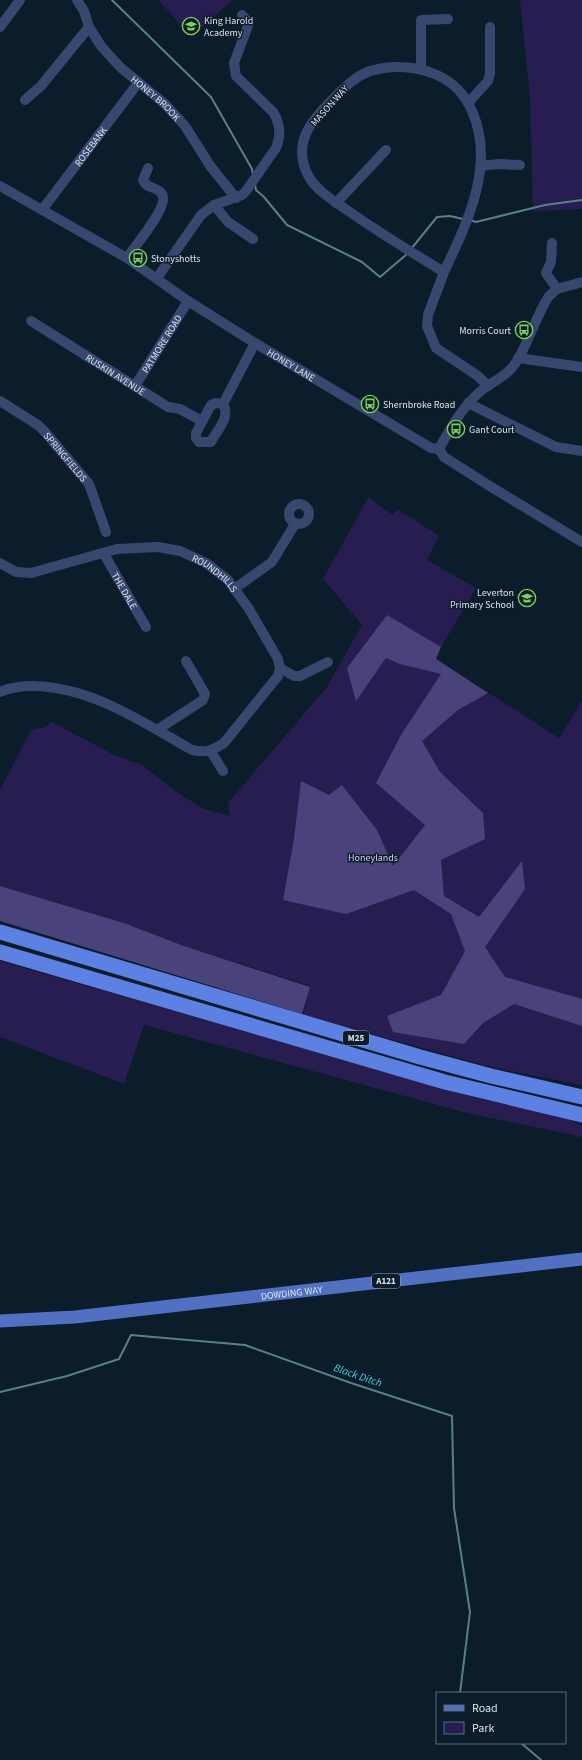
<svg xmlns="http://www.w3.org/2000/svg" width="582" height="1760" viewBox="0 0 582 1760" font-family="'Source Sans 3',sans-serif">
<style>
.green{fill:#271d51}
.forest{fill:#4a427b}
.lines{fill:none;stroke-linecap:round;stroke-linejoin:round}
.stream{stroke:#588186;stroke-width:2}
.minor{stroke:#37476e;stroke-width:10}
.major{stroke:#5170c1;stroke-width:13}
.highway{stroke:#5c81e3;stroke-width:15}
.labels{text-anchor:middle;stroke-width:3;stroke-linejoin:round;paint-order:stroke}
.shield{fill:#0b1c2a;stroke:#9aa7b2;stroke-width:1}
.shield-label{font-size:9px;font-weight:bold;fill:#d7e2ec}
.poi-label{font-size:10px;fill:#d7e2ec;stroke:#0b1c2a;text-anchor:start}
.street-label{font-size:10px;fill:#d7e2ec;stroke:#0b1c2a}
.park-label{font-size:10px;fill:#d2d0f4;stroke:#0b1c2a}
.water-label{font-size:11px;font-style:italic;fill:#3dd6e1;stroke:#0b1c2a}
</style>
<rect width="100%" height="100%" fill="#0b1c2a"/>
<path class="green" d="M158 0H232L192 37Z
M520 0H582V209L533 211 530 99Z
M369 496 371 499 393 515 397 509 439 536 427 560 476 588 441 647 436 659 559 738 582 701V1085L495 1068 303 1015 310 986 184 946 124 923 0 886V790L31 730 45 727 52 722 114 755 142 765 175 791 204 809 230 816 228 803 327 687 362 625 323 579Z
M0 961 470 1096 561 1117 582 1125V1137L467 1113 144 1025 124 1084 0 1037Z"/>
<path class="forest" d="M387 615 441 647 436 659 488 693 458 710 422 741 440 772 483 813 485 839 441 860 444 896 479 917 522 861 525 889 485 947 505 977 582 999V1026L514 1004 483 1023 464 1044 393 1032 387 1016 441 995 465 951 451 914 414 890 346 914 283 900 294 839 301 781 329 795 342 785 377 830 393 866 425 825 376 783 401 735 441 674 400 664 386 658 356 701 347 668Z
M0 886 124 923 184 946 310 987 302 1014 0 921Z"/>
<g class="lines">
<path class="stream" d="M112 0 211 97 252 169 253 175
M255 185 256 190 264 197 287 225 362 262 380 277 407 254
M470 220 476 222 545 205 582 200
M411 249 437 217 450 216 463 219
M0 1392 67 1376 119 1359 131 1335 245 1345 351 1383 452 1416 454 1508 470 1612 460 1693
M521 1743 541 1760"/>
<g class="minor">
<path id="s1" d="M77 0 84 11 89 27 101 46 120 67 165 104 185 126 211 167 236 198"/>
<path d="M0 27 20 0"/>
<path d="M421 69V20L448 19"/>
<path d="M25 100 41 86 89 27"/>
<path d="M468 103 488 81 490 74V27"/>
<path d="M480 166 499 164 520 165"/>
<path id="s2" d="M0 186 127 258 188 301 255 343 431 448 439 449 444 457 488 485 582 542"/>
<path d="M336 203 386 150"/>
<path d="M214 205 228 222 253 239"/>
<path id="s3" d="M42 210 138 83"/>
<path d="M552 243 551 262 546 273 557 289"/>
<path d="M127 258C134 247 170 206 162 194 157 186 146 189 143 180L148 168"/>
<path d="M444 272C467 223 496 165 472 111 465 95 453 82 437 75 416 66 392 65 370 71 356 76 346 86 336 96 313 118 290 143 309 177 317 191 334 201 347 210 378 232 411 252 444 272L428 315 427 326 436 348 478 376 488 386"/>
<path d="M157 278 201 215 214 205 242 195 246 191 276 148C281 136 280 123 273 112L236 76 234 63 249 23 242 15"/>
<path id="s4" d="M31 321 168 407 180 409 202 421"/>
<path d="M518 358 582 367"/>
<path id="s5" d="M135 386 188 301"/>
<path id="s6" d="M0 401 38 425 45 432 89 484 106 532"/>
<path d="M468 403 556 447 582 451"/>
<path d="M223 404 216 403 211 405 196 433V438L199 442H211C217 430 231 417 223 404L255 343"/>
<path d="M439 449C451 427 462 407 482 390 493 381 507 376 515 364 529 343 535 317 549 296L557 289 582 282"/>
<circle cx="299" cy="514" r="10"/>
<path id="s7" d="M104 554 146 627"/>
<path id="s8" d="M0 563 16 572 31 573 117 549 158 547 180 551 206 563 228 580 249 609 278 659 280 668 278 676 224 743C212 751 206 753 192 750 142 722 92 687 33 686 21 686 11 687 0 692"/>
<path d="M234 589 272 562 295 524"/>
<path d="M280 668 294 676H300L328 662"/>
<path d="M157 730 203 700 205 694 186 661"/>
<path d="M210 750 223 771"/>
</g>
<path class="major" id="s9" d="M0 1321 75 1317 582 1259"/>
<path class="highway" d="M0 932 420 1057 491 1076 582 1097
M0 952 445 1082 582 1115"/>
</g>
<defs>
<symbol id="school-ring" viewBox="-11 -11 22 22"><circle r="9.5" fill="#0b1c2a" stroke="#7bd156" stroke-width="1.5"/><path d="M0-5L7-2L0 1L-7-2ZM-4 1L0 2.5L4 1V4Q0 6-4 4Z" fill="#7bd156"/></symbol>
<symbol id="bus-ring" viewBox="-11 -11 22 22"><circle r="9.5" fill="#0b1c2a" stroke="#7bd156" stroke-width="1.5"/><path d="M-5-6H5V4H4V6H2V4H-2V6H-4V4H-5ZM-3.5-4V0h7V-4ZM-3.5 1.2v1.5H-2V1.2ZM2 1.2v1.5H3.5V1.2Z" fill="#7bd156"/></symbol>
</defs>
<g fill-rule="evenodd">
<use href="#school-ring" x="181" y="16" width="20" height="20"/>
<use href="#bus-ring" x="128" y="248" width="20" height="20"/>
<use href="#bus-ring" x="514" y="320" width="20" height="20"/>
<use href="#bus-ring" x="360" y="394" width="20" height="20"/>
<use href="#bus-ring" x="446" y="419" width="20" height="20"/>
<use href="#school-ring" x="517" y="588" width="20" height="20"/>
</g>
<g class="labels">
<g class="shield">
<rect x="343" y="1031" width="26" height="14" rx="3"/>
<rect x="372" y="1274" width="28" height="14" rx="3"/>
</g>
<g class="shield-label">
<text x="356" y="1041">M25</text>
<text x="386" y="1284">A121</text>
</g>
<g class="poi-label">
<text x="204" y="24">King Harold<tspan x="204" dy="12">Academy</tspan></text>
<text x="151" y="262">Stonyshotts</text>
<text x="511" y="334" text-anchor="end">Morris Court</text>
<text x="383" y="408">Shernbroke Road</text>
<text x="469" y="433">Gant Court</text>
<text x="514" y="596" text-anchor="end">Leverton<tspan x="514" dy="12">Primary School</tspan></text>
</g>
<g class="street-label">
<text dy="4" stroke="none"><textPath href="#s1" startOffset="128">HONEY BROOK</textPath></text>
<text transform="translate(329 105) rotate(-48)" y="4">MASON WAY</text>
<text dy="4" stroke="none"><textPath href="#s3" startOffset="80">ROSEBANK</textPath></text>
<text dy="4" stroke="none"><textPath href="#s5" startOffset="50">PATMORE ROAD</textPath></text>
<text dy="4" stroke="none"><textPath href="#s2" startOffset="342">HONEY LANE</textPath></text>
<text dy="4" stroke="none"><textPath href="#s4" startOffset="100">RUSKIN AVENUE</textPath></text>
<text dy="4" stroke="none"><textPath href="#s6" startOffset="87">SPRINGFIELDS</textPath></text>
<text dy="4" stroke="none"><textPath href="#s8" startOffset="228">ROUNDHILLS</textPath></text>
<text dy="4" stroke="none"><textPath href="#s7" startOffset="42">THE DALE</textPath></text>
<text dy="4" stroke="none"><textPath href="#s9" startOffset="293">DOWDING WAY</textPath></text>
</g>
<g class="park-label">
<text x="373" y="861">Honeylands</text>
</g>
<g class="water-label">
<text transform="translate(358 1375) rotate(19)" y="4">Black Ditch</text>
</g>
</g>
<rect x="436" y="1692" width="130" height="52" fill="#0b1c2a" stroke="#5d6b78"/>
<rect x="444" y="1705" width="20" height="6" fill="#5170c1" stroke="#5d6b78"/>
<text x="472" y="1712" font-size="12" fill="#d7e2ec">Road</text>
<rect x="444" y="1722" width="20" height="12" fill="#271d51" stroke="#5d6b78"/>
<text x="472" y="1732" font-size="12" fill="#d7e2ec">Park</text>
</svg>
